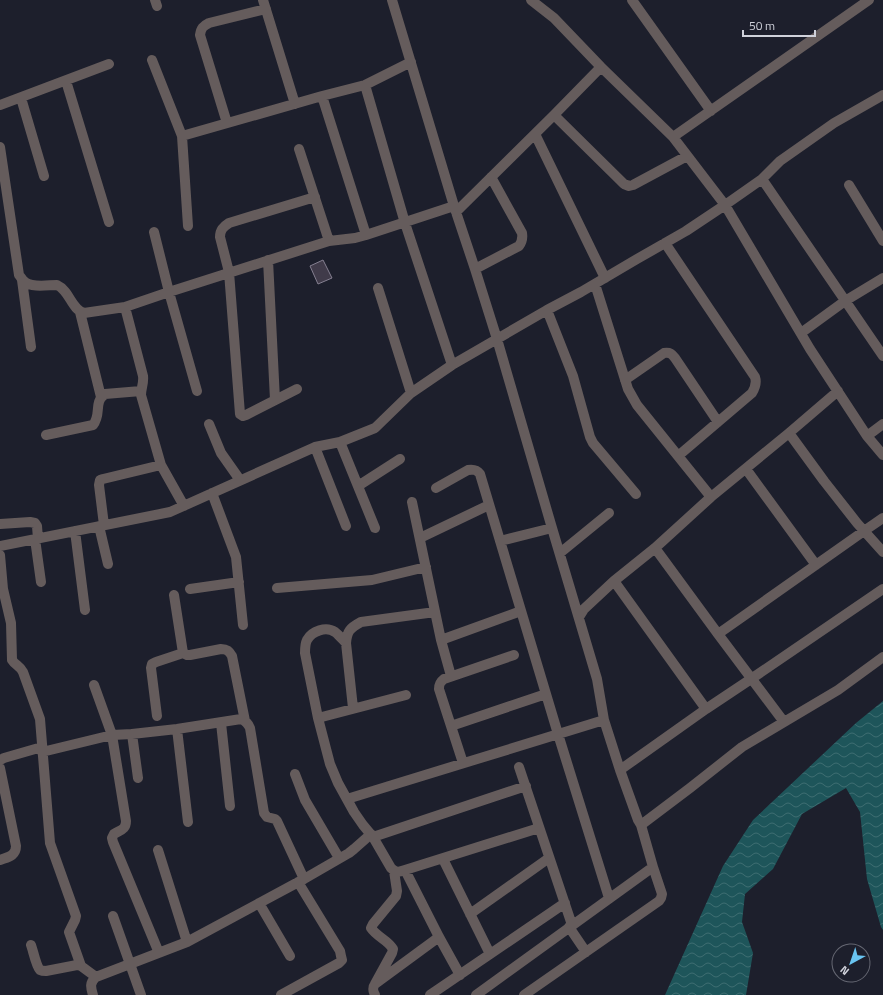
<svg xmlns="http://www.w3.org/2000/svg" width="883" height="995" viewBox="0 0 883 995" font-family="'Titillium Web',sans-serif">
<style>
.water{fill:url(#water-waves)}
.building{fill:#403b4a;stroke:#858091}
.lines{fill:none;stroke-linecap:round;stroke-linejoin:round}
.minor{stroke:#655c5c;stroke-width:10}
</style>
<defs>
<pattern id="water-waves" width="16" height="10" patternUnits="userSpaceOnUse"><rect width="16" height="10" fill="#1e555a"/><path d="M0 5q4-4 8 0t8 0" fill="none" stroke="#3e6d71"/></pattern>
</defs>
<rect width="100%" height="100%" fill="#1d1f2c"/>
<path class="water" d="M883 701V930L881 927 867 879 860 812 846 788 802 814 773 869 745 894 742 922 753 953 746 995H665L723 866 753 820 856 723Z"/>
<path class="building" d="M323 260 332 278 318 284 310 266Z"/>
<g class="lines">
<path class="minor" d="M155 0 157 6
M263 0 295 104
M392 0 454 206 475 269 497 339 552 528 597 679 604 720 620 770 638 820 641 825 653 867 662 894 661 898 659 901 524 995
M531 0 554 18 601 67 673 137 725 205 810 349 867 436 883 455
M632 0 711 111
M152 60 182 136 188 226
M66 81 109 222
M365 85 405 223 452 365
M322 96 366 235
M21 98 44 176
M0 105 109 64
M554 115 624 184 629 186 633 185 687 156
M227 123 200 35C201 28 203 26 209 23L266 9
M535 134 605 278
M182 136 322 96 365 85 411 62
M673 137 869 0
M0 147 19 275C21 277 22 280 25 282 32 288 48 285 57 285 70 291 71 309 84 313L125 307 169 292 329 241 355 238 366 235 454 206
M299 149 329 241
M762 179 883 356
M849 185 883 241
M456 212 554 115 601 67
M154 232 169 292 197 391
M665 243 755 377C757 383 755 388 752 393L678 456
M268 260 275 400
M475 269 519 246C522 242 523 239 522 233L491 177
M22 280 31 347
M595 284 628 389 637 405 711 497
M378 288 411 393
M125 307 143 376C144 383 141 388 141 395L161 465 184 506
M547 310 573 376 590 437 593 443 636 494
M80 312 101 397
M801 333 845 301 883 278
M625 380 664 353C670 352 672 354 675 358L718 422
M297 389 246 415 243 416 240 414 229 272 220 237C220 230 223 227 229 223L315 197
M209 424 221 453 240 480
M789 433 824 481 857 523 883 552
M46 435 93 425C102 414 93 403 105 394L141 391
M867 436 883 424
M340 442 375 528
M315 447 346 526
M746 469 816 565
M358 486 400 459
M436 488 468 470C474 469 477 470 480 474L558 734 609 898
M212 493 236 557 243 625
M412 502 441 640 451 676
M0 524 30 522 35 523 37 526 38 539
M104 525 99 485 100 480 103 479 161 465
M99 526 108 564
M75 531 85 610
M420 538 489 505
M35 539 41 582
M500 541 552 528
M0 546 170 512 315 447 340 442 375 428 411 393 452 365 547 310 581 292 637 259 686 231 725 205 762 179 780 161 834 123 883 95
M655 548 718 634 784 722
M560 553 609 513
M0 555 3 589 11 623 12 660C15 665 20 666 23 672L40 719 50 843 76 916 75 920 69 932 81 966
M614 581 706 709
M277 588 372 580 426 567
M190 589 239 582
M174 595 183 653 187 655H190L221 649C227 649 229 651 232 656L245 721
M579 617 584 609 614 581 655 548 711 497 789 433 838 391
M718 634 864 531 883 518
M441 640 521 611
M346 643C343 640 339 635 335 632 326 626 312 631 307 640 305 644 305 648 305 653L318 718 330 764 338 783 354 812 363 825 373 837 391 868C396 873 399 872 405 870L539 828
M94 685 112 735 126 821C126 830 120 830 114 834L112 838 113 842 159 953
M353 708 346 643C347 631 350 628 361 622L435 612
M157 716 151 668 152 664 156 662 183 653
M318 718 406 695
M221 723 230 806
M451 726 546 694
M177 729 188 822
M132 734 138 778
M42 752 112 735 132 734 177 729 241 719C246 721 248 723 250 728L264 813 267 817 275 819 277 821 304 879
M0 760 4 758 42 747
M463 763 439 689C439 684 440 682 444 679L514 655
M519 767 572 925
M0 768 16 846C16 856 8 857 0 860
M620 770 706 709 751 679 883 589
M295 774 305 800 339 858
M347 799 604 720
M641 825 690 788 742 747 838 690 883 657
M373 837 526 786
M158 850 187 942
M443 859 490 954
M405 870 439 937 460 975
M259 903 290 956
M470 914 549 858
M113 916 141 995
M569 927 586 952
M31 945C33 950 36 966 40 970 42 971 44 971 46 971L77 965 81 966 96 977
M375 984 392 953 393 949C388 940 377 937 371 928L373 924 396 896 397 891 394 871
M93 995C91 988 89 983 96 977L187 942 304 879 349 853 354 849 371 834
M281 995 339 963 342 960 341 956 340 951 298 882
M375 995C373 991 372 988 375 984L439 937
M430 995 565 903
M476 995 653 867"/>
</g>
<g transform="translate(851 963) rotate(220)"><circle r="19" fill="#1d1f2c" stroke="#656772"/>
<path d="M0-3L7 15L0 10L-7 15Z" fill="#69c4f1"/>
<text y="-6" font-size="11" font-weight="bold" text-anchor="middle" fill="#d0d2db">N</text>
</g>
<path d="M743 30v6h72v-6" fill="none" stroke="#d0d2db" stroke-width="2"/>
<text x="749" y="30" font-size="12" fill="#d0d2db" stroke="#1d1f2c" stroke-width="3" paint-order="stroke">50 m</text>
</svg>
